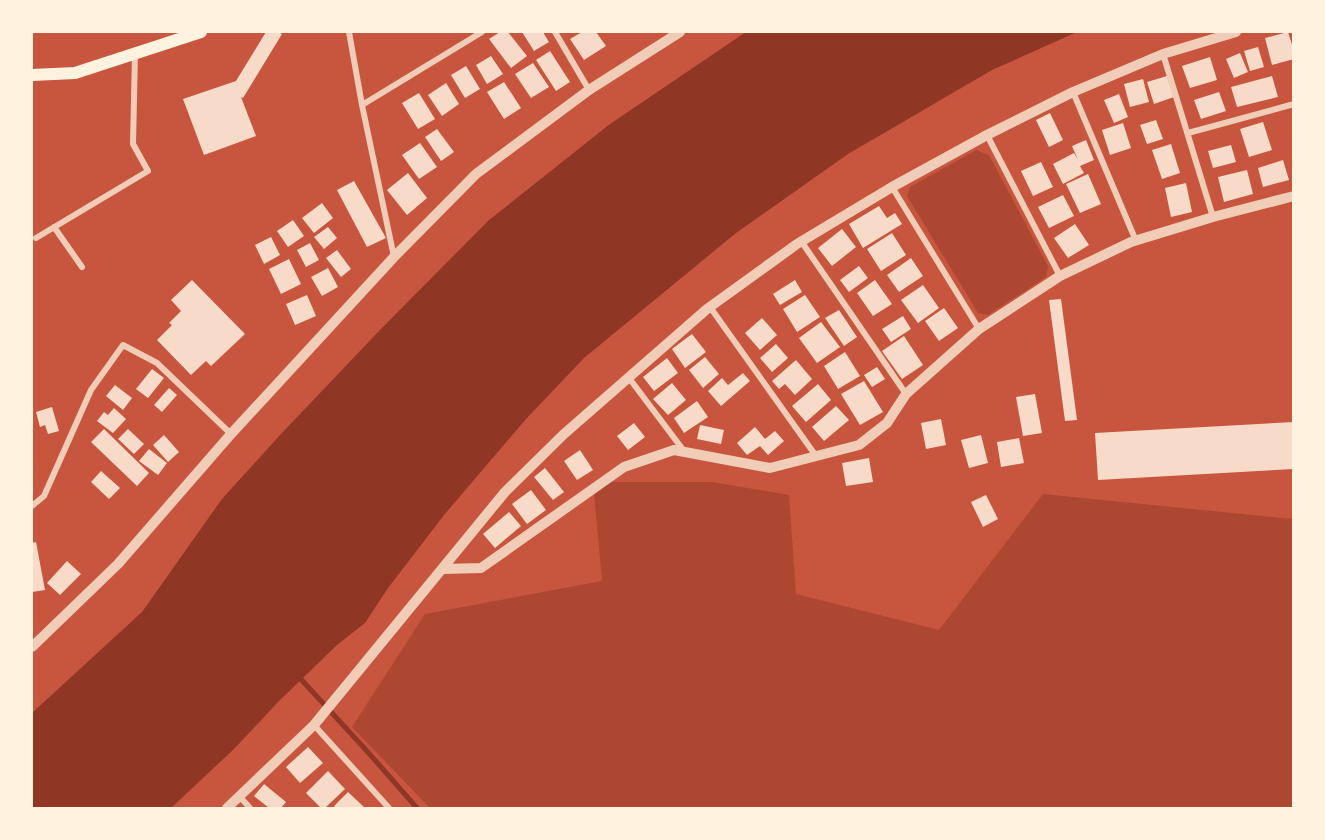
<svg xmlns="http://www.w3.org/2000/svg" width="1325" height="840" viewBox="0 0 1325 840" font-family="Bitter,serif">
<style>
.green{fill:#ae4732}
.water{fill:#8f3625}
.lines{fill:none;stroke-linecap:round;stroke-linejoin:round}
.stream{stroke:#8f3625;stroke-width:5}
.building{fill:#f7dbc8}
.minor{stroke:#f1ccb7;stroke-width:6}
.tertiary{stroke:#f1ccb7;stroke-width:10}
.secondary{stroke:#fff3e0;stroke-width:12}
</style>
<rect width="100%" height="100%" fill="#c8553d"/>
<path class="green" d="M976 150 989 155 1048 266 1046 277 988 315 978 313 907 196 910 187Z
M593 482H712L789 495 796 594 939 630 1043 494 1293 519V808H430L352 727 425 614 602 581Z"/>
<path class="water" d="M746 32H1077L992 70 848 154 736 233 584 358 526 419 444 515 388 588 365 623 337 645 278 702 235 748 171 808H32V713L142 612 222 499 281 434 380 330 488 221 610 124Z"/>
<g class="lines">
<path class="stream" d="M298 676 366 750 417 808"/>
</g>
<path class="building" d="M266 32H278L282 34 243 98 241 97 256 136 204 155 183 99 236 81Z
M500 32H508L527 56 511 68 489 39Z
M522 32H543L549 42 534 51Z
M582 32H596L606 46 584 60 570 39Z
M1288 32 1294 51V59L1272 65 1265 38Z
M1258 47 1264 67 1250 71 1244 51Z
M550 51 570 82 556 91 536 60Z
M1240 53 1248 72 1234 78 1226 59Z
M491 56 503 74 487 84 476 65Z
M1210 57 1217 80 1190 88 1182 66Z
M533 63 549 87 531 98 515 74Z
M466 66 480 89 465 98 451 75Z
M1167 76 1174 97 1154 104 1147 82Z
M1272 76 1278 97 1237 107 1231 87Z
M1143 79 1149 102 1130 107 1124 84Z
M504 82 521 108 504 119 487 92Z
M446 83 459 104 442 116 428 95Z
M1219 92 1226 111 1201 119 1194 100Z
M419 93 435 119 418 129 402 103Z
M1119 94 1128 117 1114 123 1104 100Z
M1050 113 1063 140 1049 147 1036 120Z
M1156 120 1163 139 1147 144 1140 125Z
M1263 122 1272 150 1249 157 1240 129Z
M1123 123 1131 148 1110 155 1102 130Z
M437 129 454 152 441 161 425 137Z
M1086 140 1094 160 1080 166 1084 173 1063 184 1053 164 1074 153 1078 160 1072 146Z
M420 143 437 167 419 179 402 155Z
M1171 144 1180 173 1162 179 1152 150Z
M1231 145 1236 162 1213 168 1208 151Z
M1283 160 1289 180 1263 187 1258 168Z
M1041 162 1053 187 1033 196 1021 171Z
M1247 170 1253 194 1224 202 1218 177Z
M408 173 427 198 407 215 387 190Z
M1088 174 1101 204 1080 213 1066 184Z
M354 181 386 238 367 247 337 190Z
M1186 183 1192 212 1171 217 1165 188Z
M1063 195 1074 216 1049 228 1038 207Z
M322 203 333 218 314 233 302 218Z
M879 206 887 218 895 213 902 224 863 248 849 224Z
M293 220 304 236 288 247 277 231Z
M1075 224 1089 245 1068 258 1054 238Z
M328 227 337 238 324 249 314 237Z
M842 229 856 247 832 266 818 248Z
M892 233 906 255 881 271 867 249Z
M271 237 280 255 264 264 255 245Z
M310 243 319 260 306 267 297 250Z
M337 250 351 269 341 277 326 258Z
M911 258 923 276 899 292 887 275Z
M289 259 301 284 281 294 269 269Z
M859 266 868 278 849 292 840 280Z
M328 268 338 287 322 296 311 277Z
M192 280 245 334 211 366 206 361 191 375 157 340 172 325 169 323 181 311 171 300Z
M795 280 802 292 780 305 773 294Z
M875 280 892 304 873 316 857 293Z
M923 285 939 308 918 323 901 300Z
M307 295 316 316 295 325 286 304Z
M805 295 820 317 797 332 783 309Z
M1061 299 1077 420 1065 421 1049 300Z
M944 308 958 328 939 341 925 321Z
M839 310 857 337 844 346 825 318Z
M903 316 911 329 891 342 882 329Z
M762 318 777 335 760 350 745 333Z
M821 322 840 347 817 363 799 338Z
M692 334 706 352 685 368 672 349Z
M904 336 923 365 902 379 882 351Z
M776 344 788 358 772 372 760 358Z
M845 352 860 376 838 389 824 366Z
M705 357 719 374 703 388 689 370Z
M667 358 678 373 654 391 643 377Z
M796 360 812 379 795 395 785 384 779 389 772 381Z
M877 367 885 379 872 387 864 375Z
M152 369 164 378 148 398 136 389Z
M743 373 750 381 721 406 708 391 722 378 728 385Z
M864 381 883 412 860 425 841 394Z
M672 383 686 400 668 415 653 399Z
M818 384 831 400 806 422 792 406Z
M115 385 132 398 123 410 106 396Z
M169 388 177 395 162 412 154 405Z
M1035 394 1042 433 1023 436 1016 397Z
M697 401 708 417 684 433 674 418Z
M836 406 849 420 824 441 812 427Z
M52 407 59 431 48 434 45 425 40 427 36 412Z
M114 408 126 419 113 433 97 421 104 412 108 415Z
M941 419 946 445 926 449 921 423Z
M1294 422V469L1098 480 1095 433Z
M634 423 645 437 628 450 617 436Z
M700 425 724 430 721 444 697 439Z
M755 427 765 439 775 431 784 441 768 455 760 446 747 455 737 443Z
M104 429 149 473 137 486 91 442Z
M128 429 144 444 134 454 118 439Z
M164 435 179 452 168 462 153 445Z
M981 435 988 463 969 468 961 440Z
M1019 438 1024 463 1001 467 997 442Z
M149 449 167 463 158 475 139 461Z
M580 450 593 470 577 480 564 461Z
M869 458 873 482 846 486 842 463Z
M545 468 564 492 553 500 534 477Z
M101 471 120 488 109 499 91 482Z
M531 490 546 510 527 524 512 504Z
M986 495 998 519 983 527 971 502Z
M509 512 521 526 495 548 483 534Z
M36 542 45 590 32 592V543Z
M67 561 81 574 60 595 47 583Z
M308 747 323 763 300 783 286 767Z
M328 771 345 789 325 808H321L306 793Z
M264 784 286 802 281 808H269L254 796Z
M348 792 365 808H336L334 806Z"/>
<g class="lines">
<path class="minor" d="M349 32 362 105 394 257
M555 32 589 90
M1163 54 1213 217
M1073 92 1136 241
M362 105 482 32
M1188 133 1294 104
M987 135 1060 276
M892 187 979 329
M54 227 82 267
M36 238 148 171 133 144 135 54
M801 241 906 394
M710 307 816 456
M629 378 684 451
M32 506 44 496 91 390 123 345 157 363 231 434
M314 725 389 808
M240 797 250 808"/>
<path class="tertiary" d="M443 569 481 568 624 467 674 450 770 468 859 445 887 423 906 394 979 329 1060 276 1131 242 1213 217 1294 196
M32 647 118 564 231 434 394 257 476 174 589 90 680 32
M227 808 314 725 505 492 564 434 707 309 797 244 892 187 987 135 1073 92 1163 54 1236 32"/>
<path class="secondary" d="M32 75 75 73 201 32"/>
</g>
<rect width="1325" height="840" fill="none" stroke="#fff3e0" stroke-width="66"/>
</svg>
